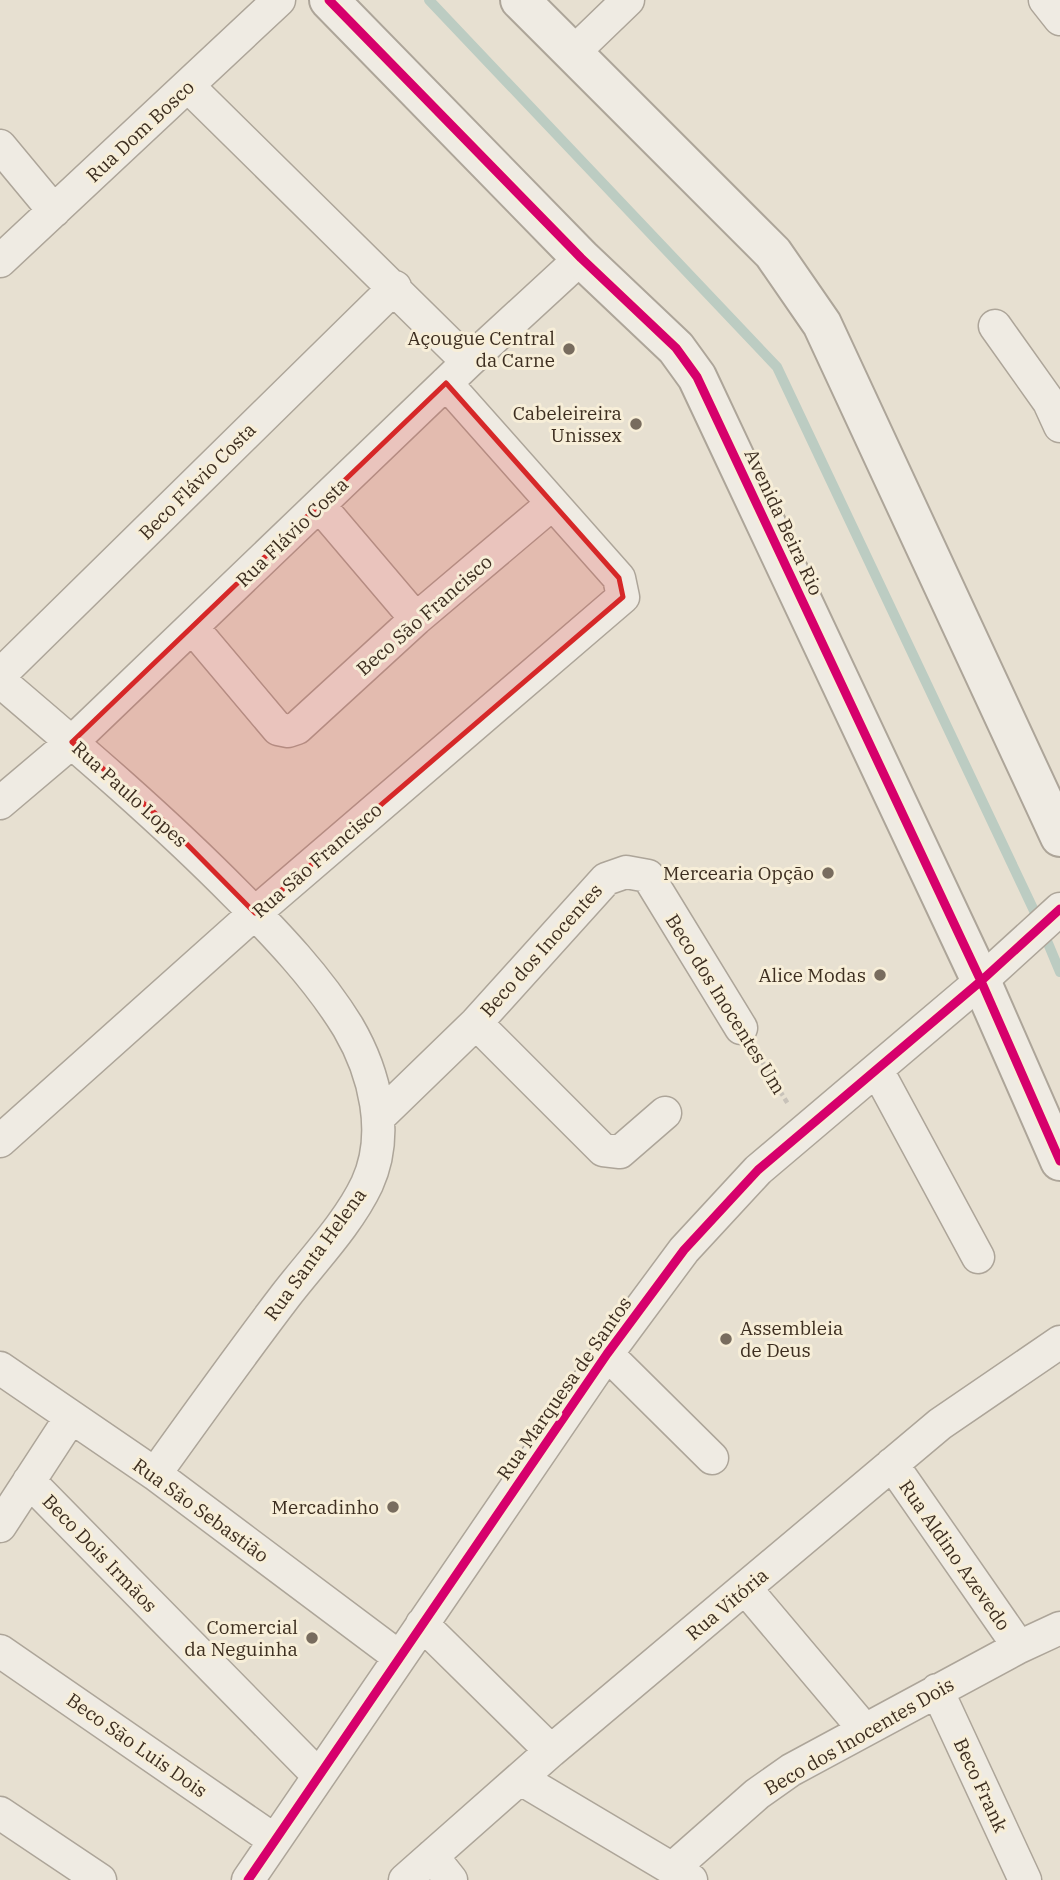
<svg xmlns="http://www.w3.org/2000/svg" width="1060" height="1880" viewBox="0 0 1060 1880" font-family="'IBM Plex Serif',serif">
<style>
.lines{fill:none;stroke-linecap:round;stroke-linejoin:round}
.stream{stroke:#bcccc2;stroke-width:10}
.minor-casing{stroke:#ada599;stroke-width:35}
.tertiary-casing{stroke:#ada599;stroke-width:42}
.path{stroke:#c8c2b9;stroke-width:4.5;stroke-dasharray:5 3.5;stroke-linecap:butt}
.minor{stroke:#efebe3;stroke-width:32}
.tertiary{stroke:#efebe3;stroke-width:38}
.cycleway-casing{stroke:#f7eed8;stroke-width:13}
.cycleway{stroke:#d6006c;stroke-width:9}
.marked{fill:#d62828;fill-opacity:0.2;stroke:#d62828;stroke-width:5;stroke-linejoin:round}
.poi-dot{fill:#786c5e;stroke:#f7eed8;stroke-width:2.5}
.labels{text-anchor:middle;stroke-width:6;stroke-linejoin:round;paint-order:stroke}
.street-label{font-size:19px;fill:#3d2e20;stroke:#f7eed8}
.poi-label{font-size:19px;fill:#3d2e20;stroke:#f7eed8;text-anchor:end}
</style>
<rect width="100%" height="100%" fill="#e7e0d1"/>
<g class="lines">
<path class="stream" d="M429 0 777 367 1037 917 1060 972"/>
<defs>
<path id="minor" d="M1045 0 1060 19
M572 54 628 0
M188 86 468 362
M0 146 54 211
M0 261 279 0
M995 326 1049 402 1060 426
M319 505 416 619
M192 627 278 729 288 731 297 728 416 619 552 504
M0 675 395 287
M0 681C81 750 161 818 236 894 276 934 318 978 348 1027 375 1073 390 1134 367 1184 348 1224 313 1260 286 1295 241 1354 198 1414 155 1474
M0 803 72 742 468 362 581 258
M476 1023 603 1150 620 1152 665 1113
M877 1070 978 1257
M379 1117 476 1023 606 879 626 872 648 876 741 1028
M0 1141 255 913 623 597 619 578 446 383
M607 1354 712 1458
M0 1368 155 1474 399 1657
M892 1464 1019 1647
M29 1481 319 1776
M0 1526 71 1417
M745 1588 864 1729
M422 1624 551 1751
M0 1651 274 1840
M937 1690 1025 1880
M521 1779 691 1880
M0 1813 100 1880
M432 1856 451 1880
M673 1868 757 1794 791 1770 1019 1647 1060 1628
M248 1880 607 1354 684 1250 758 1170 981 981 1060 909
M405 1880 551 1751 940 1424 1060 1342"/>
<path id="tertiary" d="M329 0 581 258 676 348 697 377 981 981 1060 1161
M520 0 773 253 822 324 1060 837"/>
</defs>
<use href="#minor" class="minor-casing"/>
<use href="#tertiary" class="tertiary-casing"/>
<path class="path" d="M758 1055 788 1104"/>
<use href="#minor" class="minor"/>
<use href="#tertiary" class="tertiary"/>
<defs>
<path id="cycleway" d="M329 0 581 258 676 348 697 377 981 981 1060 1161
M248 1880 607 1354 684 1250 758 1170 981 981 1060 909"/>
</defs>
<use href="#cycleway" class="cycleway-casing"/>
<use href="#cycleway" class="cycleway"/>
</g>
<path class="marked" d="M446 383 619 578 623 597 255 913 164 821 72 742Z"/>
<g class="poi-dot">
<circle cx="569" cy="349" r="7"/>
<circle cx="636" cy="424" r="7"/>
<circle cx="828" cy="873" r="7"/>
<circle cx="880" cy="975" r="7"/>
<circle cx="726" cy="1339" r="7"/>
<circle cx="393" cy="1507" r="7"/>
<circle cx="312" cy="1638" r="7"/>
</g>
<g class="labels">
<g class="street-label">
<text transform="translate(140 131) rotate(-43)" y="7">Rua Dom Bosco</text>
<text transform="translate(197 481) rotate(-45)" y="7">Beco Flávio Costa</text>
<text transform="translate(784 522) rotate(65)" y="7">Avenida Beira Rio</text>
<text transform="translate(292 532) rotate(-44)" y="7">Rua Flávio Costa</text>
<text transform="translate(424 615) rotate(-41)" y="7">Beco São Francisco</text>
<text transform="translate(130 794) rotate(42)" y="7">Rua Paulo Lopes</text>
<text transform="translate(317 860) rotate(-41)" y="7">Rua São Francisco</text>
<text transform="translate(541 950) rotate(-48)" y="7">Beco dos Inocentes</text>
<text transform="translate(726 1004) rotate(58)" y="7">Beco dos Inocentes Um</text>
<text transform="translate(315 1254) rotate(-54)" y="7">Rua Santa Helena</text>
<text transform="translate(564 1388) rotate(-55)" y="7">Rua Marquesa de Santos</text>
<text transform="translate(201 1510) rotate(36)" y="7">Rua São Sebastião</text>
<text transform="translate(100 1553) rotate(46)" y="7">Beco Dois Irmãos</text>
<text transform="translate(955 1555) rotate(55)" y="7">Rua Aldino Azevedo</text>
<text transform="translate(727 1604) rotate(-40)" y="7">Rua Vitória</text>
<text transform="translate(859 1736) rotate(-30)" y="7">Beco dos Inocentes Dois</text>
<text transform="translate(137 1745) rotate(35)" y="7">Beco São Luis Dois</text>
<text transform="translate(981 1785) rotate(65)" y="7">Beco Frank</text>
</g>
<g class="poi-label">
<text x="555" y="345">Açougue Central<tspan x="555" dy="22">da Carne</tspan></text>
<text x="622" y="420">Cabeleireira<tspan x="622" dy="22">Unissex</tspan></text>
<text x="814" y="880">Mercearia Opção</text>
<text x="866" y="982">Alice Modas</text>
<text x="740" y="1335" text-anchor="start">Assembleia<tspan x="740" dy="22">de Deus</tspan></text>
<text x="379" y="1514">Mercadinho</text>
<text x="298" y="1634">Comercial<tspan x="298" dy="22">da Neguinha</tspan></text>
</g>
</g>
</svg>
